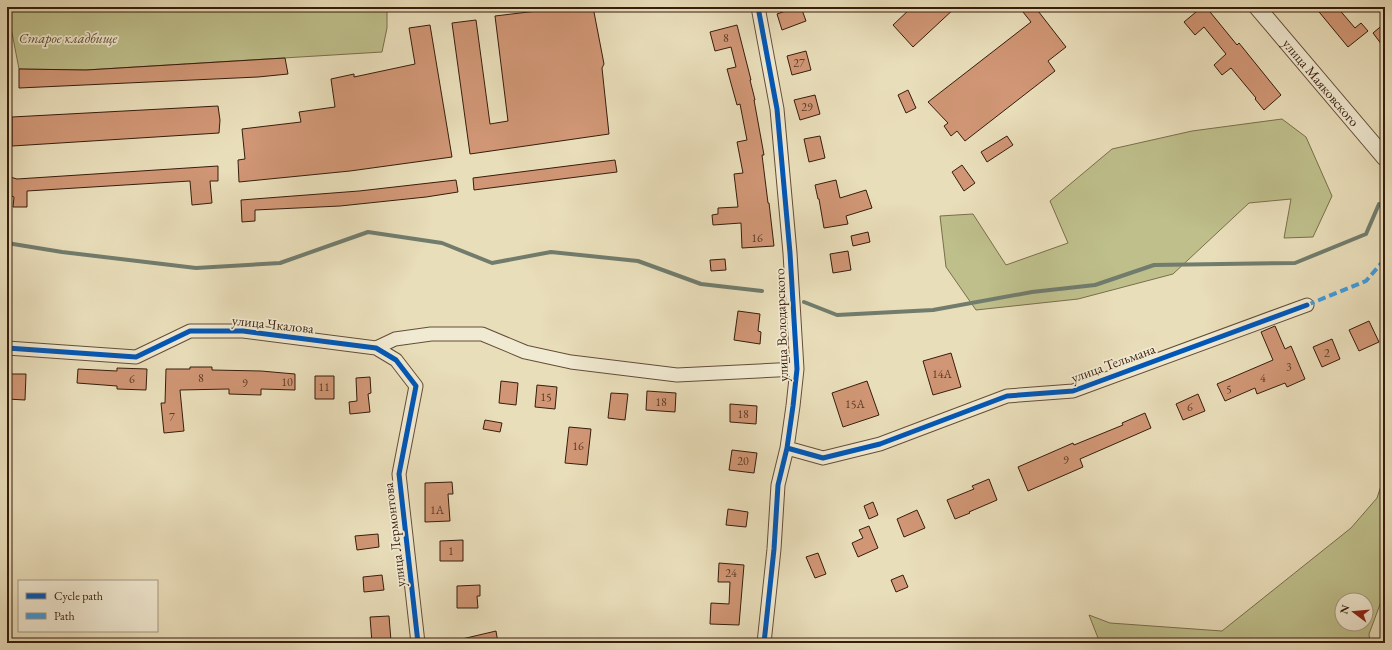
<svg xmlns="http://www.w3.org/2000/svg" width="1392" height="650" viewBox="0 0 1392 650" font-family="'EB Garamond',serif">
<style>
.green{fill:#bebf8b;stroke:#7a6e4c;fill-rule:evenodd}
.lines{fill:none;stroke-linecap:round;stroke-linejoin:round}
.stream{stroke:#717c6d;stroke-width:4}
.building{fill:#d09675;stroke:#371d0c}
.minor-casing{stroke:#644d38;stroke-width:15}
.tertiary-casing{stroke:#644d38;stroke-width:18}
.minor{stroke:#f1ead2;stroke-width:13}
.tertiary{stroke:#f1ead2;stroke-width:16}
.quiet{stroke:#3e9bde;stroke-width:4;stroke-dasharray:8 4;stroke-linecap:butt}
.cycleway-casing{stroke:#f1ead2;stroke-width:8}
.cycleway{stroke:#0057b8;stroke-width:5}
.labels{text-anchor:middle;stroke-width:3.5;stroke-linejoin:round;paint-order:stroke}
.number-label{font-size:12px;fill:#5d3b26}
.park-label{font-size:14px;font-style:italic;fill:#604e32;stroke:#f1ead2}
.street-label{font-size:14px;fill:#371d0c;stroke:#f1ead2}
</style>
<rect width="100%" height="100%" fill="#e9deba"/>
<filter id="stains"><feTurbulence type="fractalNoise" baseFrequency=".005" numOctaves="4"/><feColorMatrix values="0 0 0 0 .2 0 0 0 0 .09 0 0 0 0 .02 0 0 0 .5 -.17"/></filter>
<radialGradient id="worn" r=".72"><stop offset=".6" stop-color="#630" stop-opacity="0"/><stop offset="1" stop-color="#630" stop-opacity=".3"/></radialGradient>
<path class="green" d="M7 7H387V28L382 52 86 70 19 69Z
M1282 119 1306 137 1332 196 1313 237 1284 238 1291 199 1249 203 1173 274 1078 299 976 310 946 267 940 216 973 214 1006 265 1068 243 1050 201 1112 149 1192 131Z
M1385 474V591L1369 634 1370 643H1100L1089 615 1110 623 1222 631 1351 528 1377 498ZM1342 600H1366V624H1342Z"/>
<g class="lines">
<path class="stream" d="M7 243 62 252 196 268 280 263 368 232 442 243 492 263 551 252 638 261 701 284 762 291
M804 302 837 315 933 310 1032 292 1095 285 1154 265 1295 263 1366 234 1379 204"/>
</g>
<path class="building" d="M547 7H593L604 64 602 68 609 134 470 154 452 23 476 20 490 124 508 121 495 16 537 11V9Z
M797 7H801L806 21 782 30 777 14Z
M912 7H956L913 47 893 25Z
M1019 7H1035L1066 47 1048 61 1055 71 965 141 957 131 951 136 944 126 948 123 928 102 1031 22Z
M1202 7H1206L1237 45 1239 43 1281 95 1264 110 1255 99 1256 98 1231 68 1222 75 1214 65 1226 54 1204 27 1195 35 1184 22Z
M1315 7H1337L1355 28 1361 23 1368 31 1348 47Z
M1385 23V49L1373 33Z
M430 25 452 157 350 171 239 182 238 160 245 159 242 129 301 122 299 112 335 107 331 79 354 74V77L415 64 409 28Z
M737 25 751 80H750L755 100H754L764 155H762L768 203H769L774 246 742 248 741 223 713 225 712 215 718 214V208L738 207 734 174 743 173 737 142 747 140 740 104 737 105 727 69 736 67 731 47 715 51 710 32Z
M806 51 811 70 792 75 787 56Z
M285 58 288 74 258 77 19 88V69L86 70Z
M908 90 916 108 906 113 898 95Z
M815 95 820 114 800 120 794 100Z
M218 106 220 120 219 133 12 146V117Z
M820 136 825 158 809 162 804 139Z
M1007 136 1013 145 987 162 981 152Z
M615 160 617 172 474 190 473 178Z
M962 165 975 183 964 191 952 172Z
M218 166V181H210L212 203 192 205 190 181 27 191V207H13L14 197 7 194V176L17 179Z
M456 180 458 192 426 197 340 206 255 210V221L242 222 241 200 359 191Z
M836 180 840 198 866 190 872 208 846 216 848 224 824 228 819 199H818L815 185Z
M868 232 870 242 853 246 851 236Z
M848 251 851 270 833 273 830 254Z
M725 259 726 270 711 271 710 260Z
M738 311 760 314 758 331 761 332 760 344 734 340Z
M1369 321 1379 342 1359 351 1349 330Z
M1275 326 1285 349 1291 346 1305 379 1287 387 1285 383 1257 394 1255 388 1225 401 1217 384 1273 360 1261 332Z
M1332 339 1340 359 1322 367 1313 347Z
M951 353 961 387 933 395 923 361Z
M190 367H212V370L261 371 295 374V390L261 389V395L229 394V389L180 390 184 431 164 433 161 403H165L166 369H190Z
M117 368 147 369 146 390 117 389V386L77 383 78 369 117 371Z
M7 374H26L25 400 7 399Z
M315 376H334V399H315Z
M370 377 371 393 368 394 370 412 350 414 349 402 357 401 356 378Z
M501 381 518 383 516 405 499 403Z
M867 381 879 415 843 427 832 393Z
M537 385 557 387 555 409 535 407Z
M647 391 676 393 675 412 646 410Z
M611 393 628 394 625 420 608 418Z
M1198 394 1205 411 1183 420 1176 404Z
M730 404 757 406 756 424 730 422Z
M1145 413 1151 428 1080 459 1083 467 1028 491 1018 467 1073 443 1074 445 1123 425 1122 423Z
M485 420 502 423 500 432 483 429Z
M569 427 591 429 587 465 565 463Z
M732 450 757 453 754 473 729 470Z
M989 479 997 500 969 512 970 513 955 519 947 500 974 489 972 486Z
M452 482 453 494H448L450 521 425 522V483Z
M873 502 878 515 869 519 864 506Z
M728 509 748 512 746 527 726 525Z
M917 510 925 528 904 537 897 519Z
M869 526 878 548 858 557 852 543 863 538 859 530Z
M378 534 379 547 357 550 355 536Z
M463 540V561H440V541Z
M818 553 826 574 815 578 806 557Z
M719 563 744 565 739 625 710 624 711 603 729 604 730 582H718Z
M382 575 384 590 364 592 363 577Z
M903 575 908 587 896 592 891 580Z
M480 585V596H477L478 608H457V586Z
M389 616 391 641 372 643 370 617Z
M496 631 498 643H462V639Z"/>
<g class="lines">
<defs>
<path id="minor" d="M758 7 777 109 790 253 797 369 793 406 787 448 778 485 774 549 764 643
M7 348 136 357 190 331H243L376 348 396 360 416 386 399 474 418 643
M376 348 395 339 431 334H482L525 352 571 362 677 375 797 369
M787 448 823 458 880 444 1007 396 1073 391 1307 305"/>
<g id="tertiary">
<path id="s1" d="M1257 7 1385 158"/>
</g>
</defs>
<use href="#minor" class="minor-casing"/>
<use href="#tertiary" class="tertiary-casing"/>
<use href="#minor" class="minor"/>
<use href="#tertiary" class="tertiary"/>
<path class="quiet" d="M1307 305 1366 281 1385 259"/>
<defs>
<path id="cycleway" d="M758 7 777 109 790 253 797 369 793 406 787 448 778 485 774 549 764 643
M7 348 136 357 190 331H243L376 348 396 360 416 386 399 474 418 643
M787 448 823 458 880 444 1007 396 1073 391 1307 305"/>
</defs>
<use href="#cycleway" class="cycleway-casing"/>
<use href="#cycleway" class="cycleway"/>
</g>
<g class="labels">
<g class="number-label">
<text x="726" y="42">8</text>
<text x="799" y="67">27</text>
<text x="807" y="111">29</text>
<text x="757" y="242">16</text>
<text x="1327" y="357">2</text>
<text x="1289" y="371">3</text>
<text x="942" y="378">14А</text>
<text x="201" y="382">8</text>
<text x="1263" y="382">4</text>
<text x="132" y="383">6</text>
<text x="287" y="386">10</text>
<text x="245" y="387">9</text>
<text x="324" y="391">11</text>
<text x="1229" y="393">5</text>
<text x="546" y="401">15</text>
<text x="661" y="406">18</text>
<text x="855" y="408">15А</text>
<text x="1190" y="411">6</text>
<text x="743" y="418">18</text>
<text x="172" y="421">7</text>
<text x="578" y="450">16</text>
<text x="1066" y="464">9</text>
<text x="743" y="465">20</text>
<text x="437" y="514">1А</text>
<text x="451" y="555">1</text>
<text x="731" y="577">24</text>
</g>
<g class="park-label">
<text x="68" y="43">Старое кладбище</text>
</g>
<g class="street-label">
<text dy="5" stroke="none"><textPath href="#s1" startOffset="99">улица Маяковского</textPath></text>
<text transform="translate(273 324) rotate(6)" y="5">улица Чкалова</text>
<text transform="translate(781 325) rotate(-92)" y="5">улица Володарского</text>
<text transform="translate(1113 363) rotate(-20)" y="5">улица Тельмана</text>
<text transform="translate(394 535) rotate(-97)" y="5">улица Лермонтова</text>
</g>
</g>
<rect width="1392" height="650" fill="none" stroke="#e9deba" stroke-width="24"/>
<rect x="8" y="8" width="1376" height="634" fill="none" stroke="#371d0c" stroke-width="2"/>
<rect x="12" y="12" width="1368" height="626" fill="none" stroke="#371d0c"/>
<rect x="18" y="580" width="140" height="52" fill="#f1ead2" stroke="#a79883"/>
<rect x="26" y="593" width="20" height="6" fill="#0057b8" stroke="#a79883"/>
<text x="54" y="600" font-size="12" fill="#371d0c">Cycle path</text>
<rect x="26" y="613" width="20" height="6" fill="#3e9bde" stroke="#a79883"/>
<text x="54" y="620" font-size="12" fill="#371d0c">Path</text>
<g transform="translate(1354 612) rotate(286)"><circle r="19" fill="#f1ead2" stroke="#a79883"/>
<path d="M0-3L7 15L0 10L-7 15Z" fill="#8f2418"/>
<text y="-6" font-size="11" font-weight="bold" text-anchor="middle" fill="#371d0c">N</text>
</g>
<rect width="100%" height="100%" filter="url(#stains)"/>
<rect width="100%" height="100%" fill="url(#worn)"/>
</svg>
